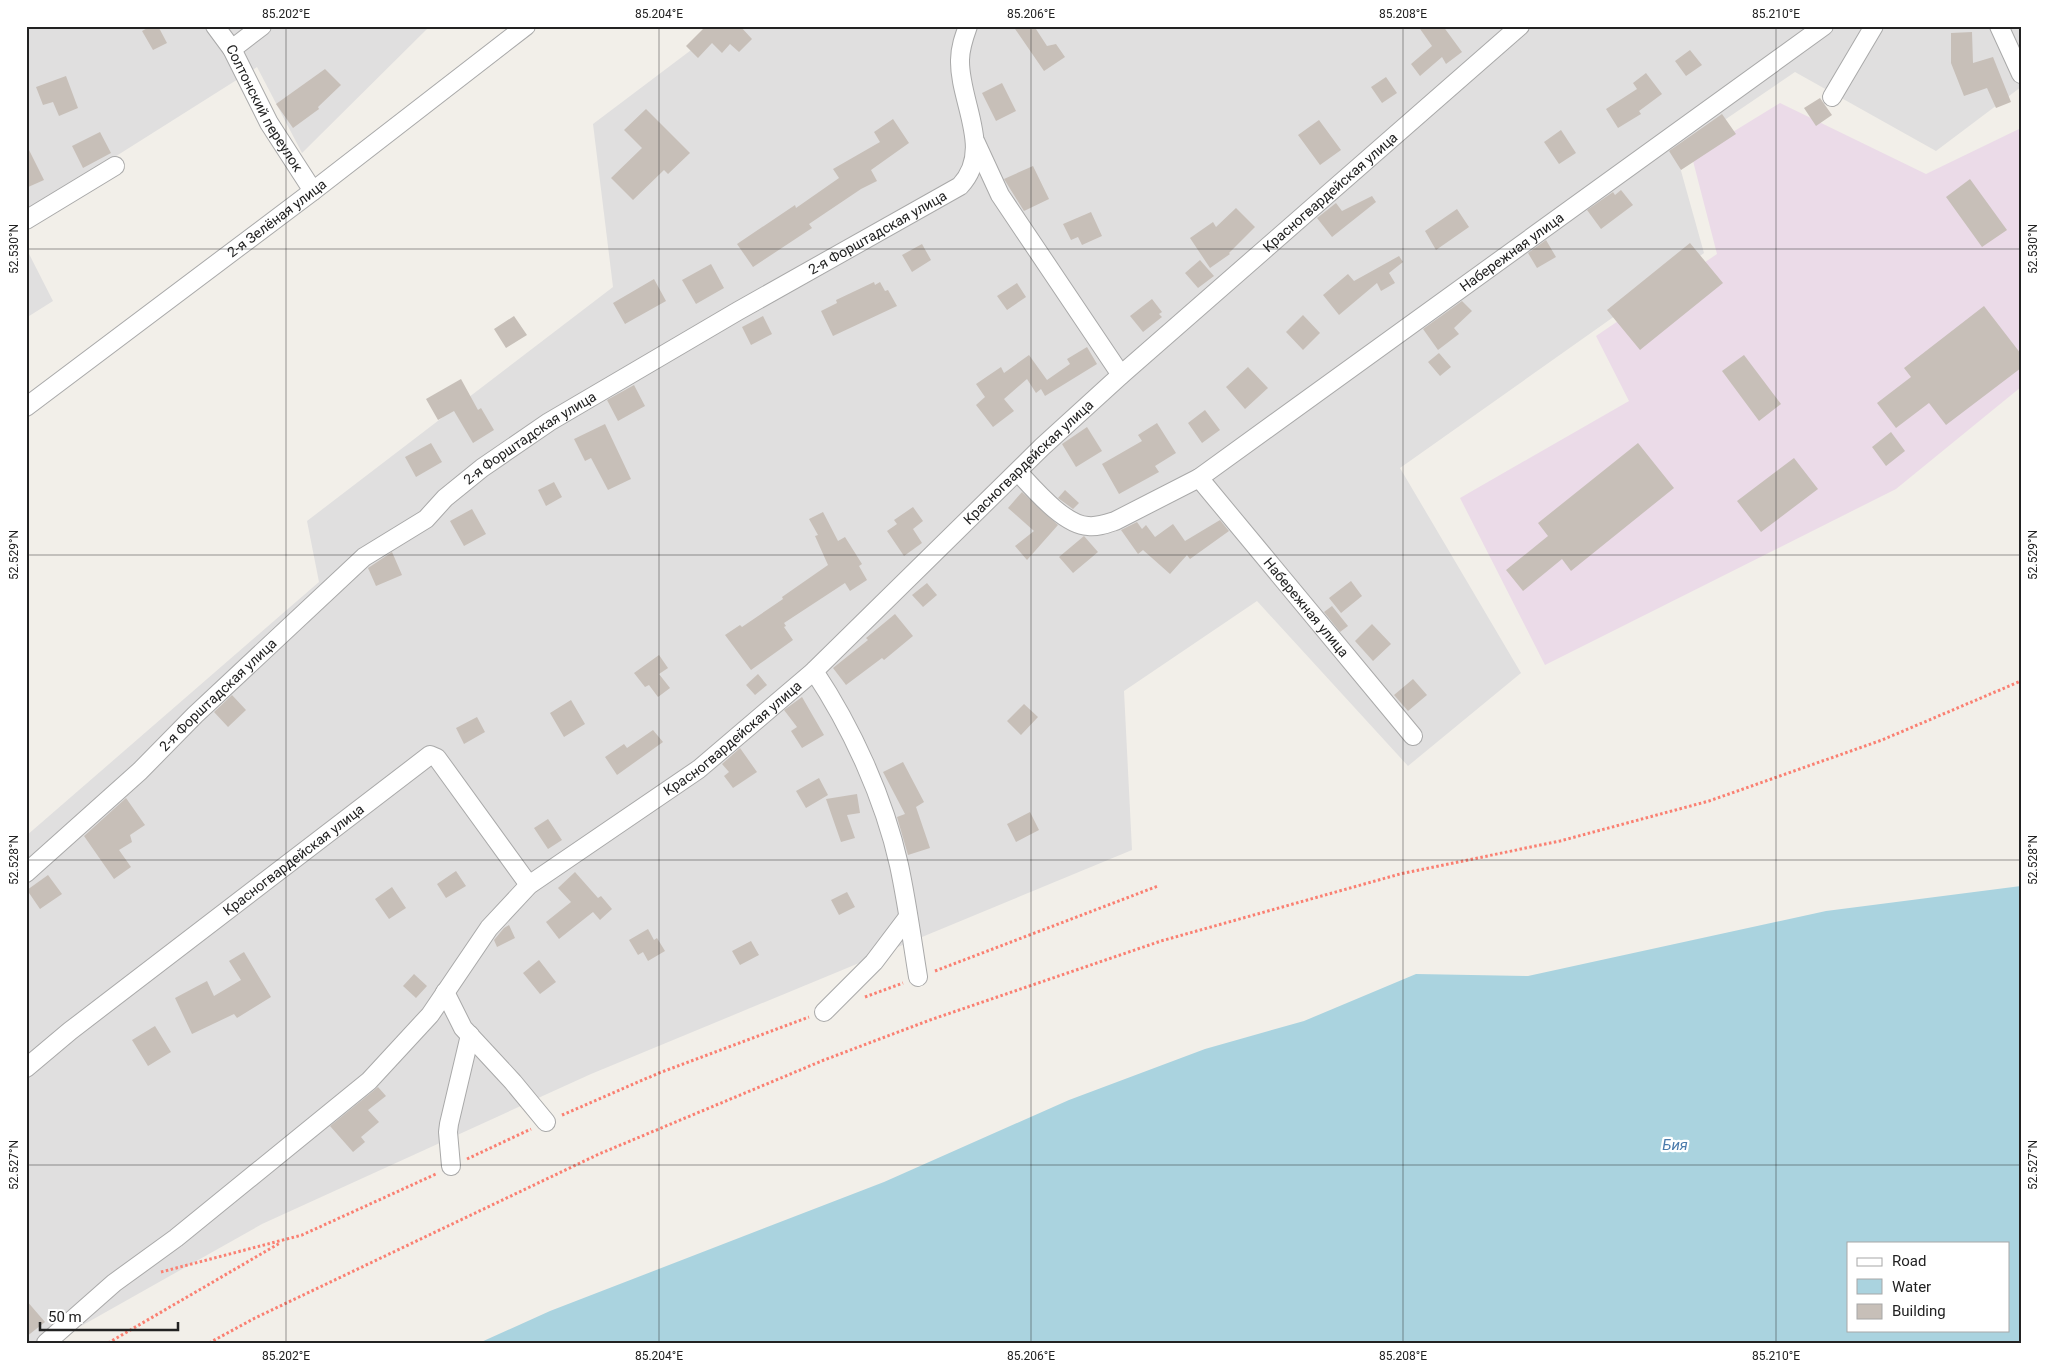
<svg xmlns="http://www.w3.org/2000/svg" width="2047" height="1369" viewBox="0 0 2047 1369" font-family="Roboto,sans-serif">
<style>
.residential{fill:#e0dfdf}
.industrial{fill:#ebdbe8}
.water{fill:#aad3df;fill-rule:evenodd}
.building{fill:#c7bfb8}
.lines{fill:none;stroke-linecap:round;stroke-linejoin:round}
.minor-casing{stroke:#a9a9a9;stroke-width:20}
.path{stroke:#fa8072;stroke-width:3;stroke-dasharray:2.5 2.5;stroke-linecap:butt}
.minor{stroke:#fff;stroke-width:18}
.ticks{fill:none;stroke:#222;stroke-width:1;stroke-opacity:0.45}
.labels{text-anchor:middle;stroke-width:4.5;stroke-linejoin:round;paint-order:stroke}
.street-label{font-size:14px;fill:#222;stroke:#fff}
.water-label{font-size:15px;font-style:italic;fill:#4a7aab;stroke:#fff}
.neatline{fill:none;stroke:#222;stroke-width:2}
.ticks-label{font-size:12px;text-anchor:middle;fill:#222}
</style>
<rect width="100%" height="100%" fill="#f2efe9"/>
<path class="residential" d="M26 26H430L302 153 257 67 26 213Z
M723 26H2021V87L1936 151 1795 72 1676 153 1704 253 1400 468 1521 673 1408 766 1257 601 1124 691 1132 850 591 1074 262 1224 51 1343H26V836L319 582 307 521 613 287 593 124Z
M26 248 53 301 26 318Z"/>
<path class="industrial" d="M1780 103 1926 174 2021 128V387L1896 489 1545 665 1460 498 1629 401 1596 336 1717 254 1692 157Z"/>
<path class="water" d="M2021 886V1343H479L550 1311 884 1182 1069 1100 1205 1049 1304 1021 1416 974 1528 976 1826 911ZM1848 1243H2008V1330H1848Z"/>
<path class="building" d="M151 26H158L167 43 153 50 142 31Z
M706 26H740L752 39 739 52 730 44 722 53 712 43 698 58 686 46Z
M1013 26H1034L1047 46 1056 44 1065 57 1044 71Z
M1418 26H1443L1462 52 1446 64 1442 57 1420 76 1411 64 1432 46Z
M1972 32 1973 63 1993 57 2011 102 1996 108 1987 88 1964 96 1951 63V33Z
M1690 50 1702 65 1686 76 1675 61Z
M325 69 341 85 318 107 319 109 293 128 276 104Z
M1646 73 1662 94 1639 111 1641 114 1618 128 1606 109 1637 89 1633 83Z
M66 76 78 108 59 116 53 102 43 105 36 87Z
M1386 77 1397 93 1382 103 1371 87Z
M1002 83 1016 111 996 121 982 93Z
M1820 98 1832 115 1816 126 1804 108Z
M646 109 690 153 668 174 664 170 633 200 611 178 642 148 624 130Z
M1722 114 1736 134 1681 170 1669 151Z
M893 119 909 143 871 170 877 181 861 189 809 224 812 228 753 267 737 244 795 205 796 208 839 178 833 169 880 142 874 132Z
M1319 120 1341 150 1320 165 1298 135Z
M1561 130 1576 153 1559 164 1544 142Z
M100 132 111 153 83 168 72 146Z
M26 144 44 180 26 188Z
M1033 166 1049 199 1024 211 1004 179Z
M1970 179 2007 230 1982 247 1946 197Z
M1621 190 1633 205 1601 229 1587 210 1613 192 1615 195Z
M1372 196 1376 202 1332 237 1317 218 1336 203 1342 211Z
M1236 208 1255 227 1229 253 1230 254 1210 268 1190 238 1213 222 1216 227Z
M1457 209 1469 227 1436 250 1425 231Z
M1091 212 1102 236 1082 245 1078 237 1071 240 1063 224Z
M1546 240 1556 257 1537 268 1528 253Z
M1690 243 1723 283 1640 350 1607 310Z
M922 244 931 260 912 272 902 255Z
M1399 256 1403 262 1389 273 1395 283 1381 291 1377 283 1339 315 1323 295 1348 274 1354 281Z
M1200 260 1214 276 1198 288 1185 273Z
M711 264 724 288 696 304 682 280Z
M654 279 666 301 625 324 613 303Z
M874 282 875 285 880 282 885 291 888 290 897 306 833 336 821 311 837 303 836 300Z
M1017 283 1026 297 1007 310 997 296Z
M1152 299 1162 312 1159 314 1162 317 1143 332 1130 316Z
M1462 301 1472 311 1454 328 1459 334 1438 350 1423 329Z
M1984 306 2021 354V368L1946 425 1929 403 1896 428 1877 403 1911 377 1904 368Z
M1303 315 1320 333 1303 350 1286 332Z
M514 316 527 335 506 348 494 329Z
M763 316 772 334 751 345 742 327Z
M1087 347 1097 364 1045 396 1041 389 1036 393 1027 379 1004 399 1014 411 993 427 976 405 985 397 976 384 1001 367 1004 373 1029 355 1047 380 1070 364 1067 359Z
M1439 353 1451 367 1440 376 1428 362Z
M1744 355 1781 404 1759 421 1722 371Z
M1248 367 1268 388 1245 409 1226 387Z
M461 379 478 410 481 408 494 430 473 443 454 411 438 420 426 399Z
M634 385 645 406 618 421 607 400Z
M1205 410 1220 430 1202 443 1188 423Z
M1157 423 1176 453 1155 466 1159 472 1119 494 1102 464 1142 441 1138 435Z
M605 424 631 479 608 490 591 458 585 461 574 439Z
M1087 427 1102 451 1076 467 1062 444Z
M1891 432 1905 451 1886 466 1872 447Z
M431 443 442 462 416 477 405 457Z
M1638 443 1674 488 1571 571 1562 559 1523 591 1506 570 1548 536 1538 523Z
M1794 458 1818 489 1761 532 1737 501Z
M554 482 562 497 546 506 538 490Z
M1065 490 1079 503 1073 509 1058 498Z
M1022 492 1058 525 1027 560 1015 546 1034 531 1008 508Z
M913 507 923 521 913 529 922 543 904 556 887 531 897 524 894 520Z
M472 509 486 534 464 546 450 521Z
M823 512 838 541 845 537 862 564 859 566 867 580 850 591 845 583 784 623 786 626 784 627 793 640 751 670 725 635 740 625 742 627 783 599 782 597 828 565 815 536 818 535 809 519Z
M1220 520 1229 531 1190 559 1187 555 1170 574 1143 550 1138 554 1121 530 1137 522 1142 529 1146 525 1155 537 1173 524 1185 541Z
M1084 536 1098 552 1073 573 1059 557Z
M392 552 402 575 376 586 368 568Z
M1351 581 1362 596 1341 613 1329 598Z
M927 583 937 595 923 607 912 595Z
M1332 606 1348 626 1340 632 1324 612Z
M895 614 913 636 884 660 882 658 846 685 833 668 868 640 866 638Z
M1372 624 1391 644 1373 661 1355 641Z
M659 655 668 668 659 674 670 688 658 697 649 685 645 687 634 673Z
M758 674 767 685 755 695 746 685Z
M1413 679 1427 695 1408 711 1394 695Z
M232 695 246 710 228 727 214 712Z
M802 697 824 735 802 748 791 731 797 727 784 710Z
M571 700 585 724 564 737 550 713Z
M1024 704 1038 717 1021 735 1007 721Z
M477 717 485 732 464 744 456 728Z
M653 730 663 742 617 775 605 757 624 744 627 748Z
M740 748 757 772 733 788 724 776 729 772 722 764Z
M903 762 924 802 916 807 930 848 908 855 897 817 905 814 883 772Z
M819 778 828 795 806 808 796 791Z
M857 794 860 813 847 815 855 838 841 842 826 799Z
M126 798 145 825 130 835 132 842 119 850 131 867 114 879 84 836Z
M1030 812 1039 830 1016 842 1007 824Z
M548 819 562 840 548 849 534 828Z
M456 871 466 886 446 898 437 884Z
M575 872 598 898 601 896 612 909 600 920 593 912 559 939 546 922 571 902 558 888Z
M48 875 62 894 40 909 27 890Z
M392 887 406 908 389 919 375 899Z
M847 892 855 907 839 915 831 900Z
M509 925 515 938 497 947 494 940 504 928Z
M648 929 654 940 657 938 665 951 648 961 643 952 638 955 629 940Z
M751 941 759 955 740 965 732 951Z
M244 952 271 997 237 1018 234 1014 192 1034 175 998 207 981 214 996 241 980 229 961Z
M539 960 556 982 540 994 523 973Z
M414 974 427 986 416 998 403 986Z
M155 1026 171 1052 148 1066 132 1040Z
M378 1087 386 1096 368 1110 379 1122 361 1137 365 1142 353 1152 330 1126Z
M26 1300 45 1322 26 1337Z"/>
<g class="lines">
<defs>
<g id="minor">
<path id="s1" d="M215 26 232 49 269 123 313 191"/>
<path d="M1999 26 2021 74"/>
<path d="M232 49 262 26"/>
<path d="M1832 97 1874 26"/>
<path d="M976 143 1000 195 1121 375"/>
<path d="M26 220 115 166"/>
<path id="s2" d="M26 407 313 191 526 26"/>
<path id="s3" d="M1018 472C1034 489 1064 525 1088 526 1098 527 1106 524 1115 521L1199 478 1824 26"/>
<path id="s4" d="M1199 478 1413 736"/>
<path d="M814 671C852 728 884 798 899 865 907 902 912 940 918 977"/>
<path id="s5" d="M26 873 140 771 195 715 348 572 364 557 426 519 445 498 482 468 549 422 738 311 960 186C994 150 959 102 960 60 960 48 964 37 968 26"/>
<path d="M445 992 463 1028 513 1082 546 1122"/>
<path d="M824 1012 874 962 908 917"/>
<path id="s6" d="M26 1068 70 1031 430 755 437 758 529 885"/>
<path d="M451 1166 448 1132 449 1124 470 1035"/>
<path id="s7" d="M46 1343 114 1283 176 1238 369 1081 430 1015 489 928 529 885 699 769 814 671 1042 447 1121 375 1520 26"/>
</g>
</defs>
<use href="#minor" class="minor-casing"/>
<path class="path" d="M935 971 1158 886
M865 997 903 983
M562 1115 659 1073 809 1017
M467 1159 531 1129
M161 1272 302 1235 436 1174
M108 1343 280 1243
M209 1343 255 1318 599 1154 824 1060 930 1020 1161 941 1400 874 1560 841 1709 801 1882 740 2021 681"/>
<use href="#minor" class="minor"/>
</g>
<path class="ticks" d="M286 26V1343M659 26V1343M1031 26V1343M1403 26V1343M1776 26V1343M26 249H2021M26 555H2021M26 860H2021M26 1165H2021"/>
<g class="labels">
<g class="street-label">
<text dy="5" stroke="none"><textPath href="#s1" startOffset="96">Солтонский переулок</textPath></text>
<text dy="5" stroke="none"><textPath href="#s7" startOffset="1731">Красногвардейская улица</textPath></text>
<text dy="5" stroke="none"><textPath href="#s2" startOffset="314">2-я Зелёная улица</textPath></text>
<text dy="5" stroke="none"><textPath href="#s5" startOffset="1072">2-я Форштадская улица</textPath></text>
<text dy="5" stroke="none"><textPath href="#s3" startOffset="598">Набережная улица</textPath></text>
<text dy="5" stroke="none"><textPath href="#s5" startOffset="668">2-я Форштадская улица</textPath></text>
<text dy="5" stroke="none"><textPath href="#s7" startOffset="1326">Красногвардейская улица</textPath></text>
<text dy="5" stroke="none"><textPath href="#s4" startOffset="168">Набережная улица</textPath></text>
<text dy="5" stroke="none"><textPath href="#s5" startOffset="262">2-я Форштадская улица</textPath></text>
<text dy="5" stroke="none"><textPath href="#s7" startOffset="921">Красногвардейская улица</textPath></text>
<text dy="5" stroke="none"><textPath href="#s6" startOffset="339">Красногвардейская улица</textPath></text>
</g>
<g class="water-label">
<text x="1675" y="1150">Бия</text>
</g>
</g>
<rect width="2047" height="1369" fill="none" stroke="#ffffff" stroke-width="55"/>
<rect x="1847" y="1242" width="162" height="90" fill="#ffffff" stroke="#a7a7a7"/>
<rect x="1857" y="1258" width="25" height="8" fill="#ffffff" stroke="#a7a7a7"/>
<text x="1892" y="1266" font-size="15" fill="#222222">Road</text>
<rect x="1857" y="1279" width="25" height="15" fill="#aad3df" stroke="#a7a7a7"/>
<text x="1892" y="1292" font-size="15" fill="#222222">Water</text>
<rect x="1857" y="1304" width="25" height="15" fill="#c7bfb8" stroke="#a7a7a7"/>
<text x="1892" y="1316" font-size="15" fill="#222222">Building</text>
<path d="M40 1322v8h138v-8" fill="none" stroke="#222222" stroke-width="2.5"/>
<text x="48" y="1322" font-size="15" fill="#222222" stroke="#ffffff" stroke-width="4" paint-order="stroke">50 m</text>
<rect x="28" y="28" width="1992" height="1314" class="neatline"/>
<g class="ticks-label">
<text x="286" y="18">85.202°E</text>
<text x="659" y="18">85.204°E</text>
<text x="1031" y="18">85.206°E</text>
<text x="1403" y="18">85.208°E</text>
<text x="1776" y="18">85.210°E</text>
<text transform="translate(14 249) rotate(-90)" y="4">52.530°N</text>
<text transform="translate(2033 249) rotate(-90)" y="4">52.530°N</text>
<text transform="translate(14 555) rotate(-90)" y="4">52.529°N</text>
<text transform="translate(2033 555) rotate(-90)" y="4">52.529°N</text>
<text transform="translate(14 860) rotate(-90)" y="4">52.528°N</text>
<text transform="translate(2033 860) rotate(-90)" y="4">52.528°N</text>
<text transform="translate(14 1165) rotate(-90)" y="4">52.527°N</text>
<text transform="translate(2033 1165) rotate(-90)" y="4">52.527°N</text>
<text x="286" y="1360">85.202°E</text>
<text x="659" y="1360">85.204°E</text>
<text x="1031" y="1360">85.206°E</text>
<text x="1403" y="1360">85.208°E</text>
<text x="1776" y="1360">85.210°E</text>
</g>
</svg>
